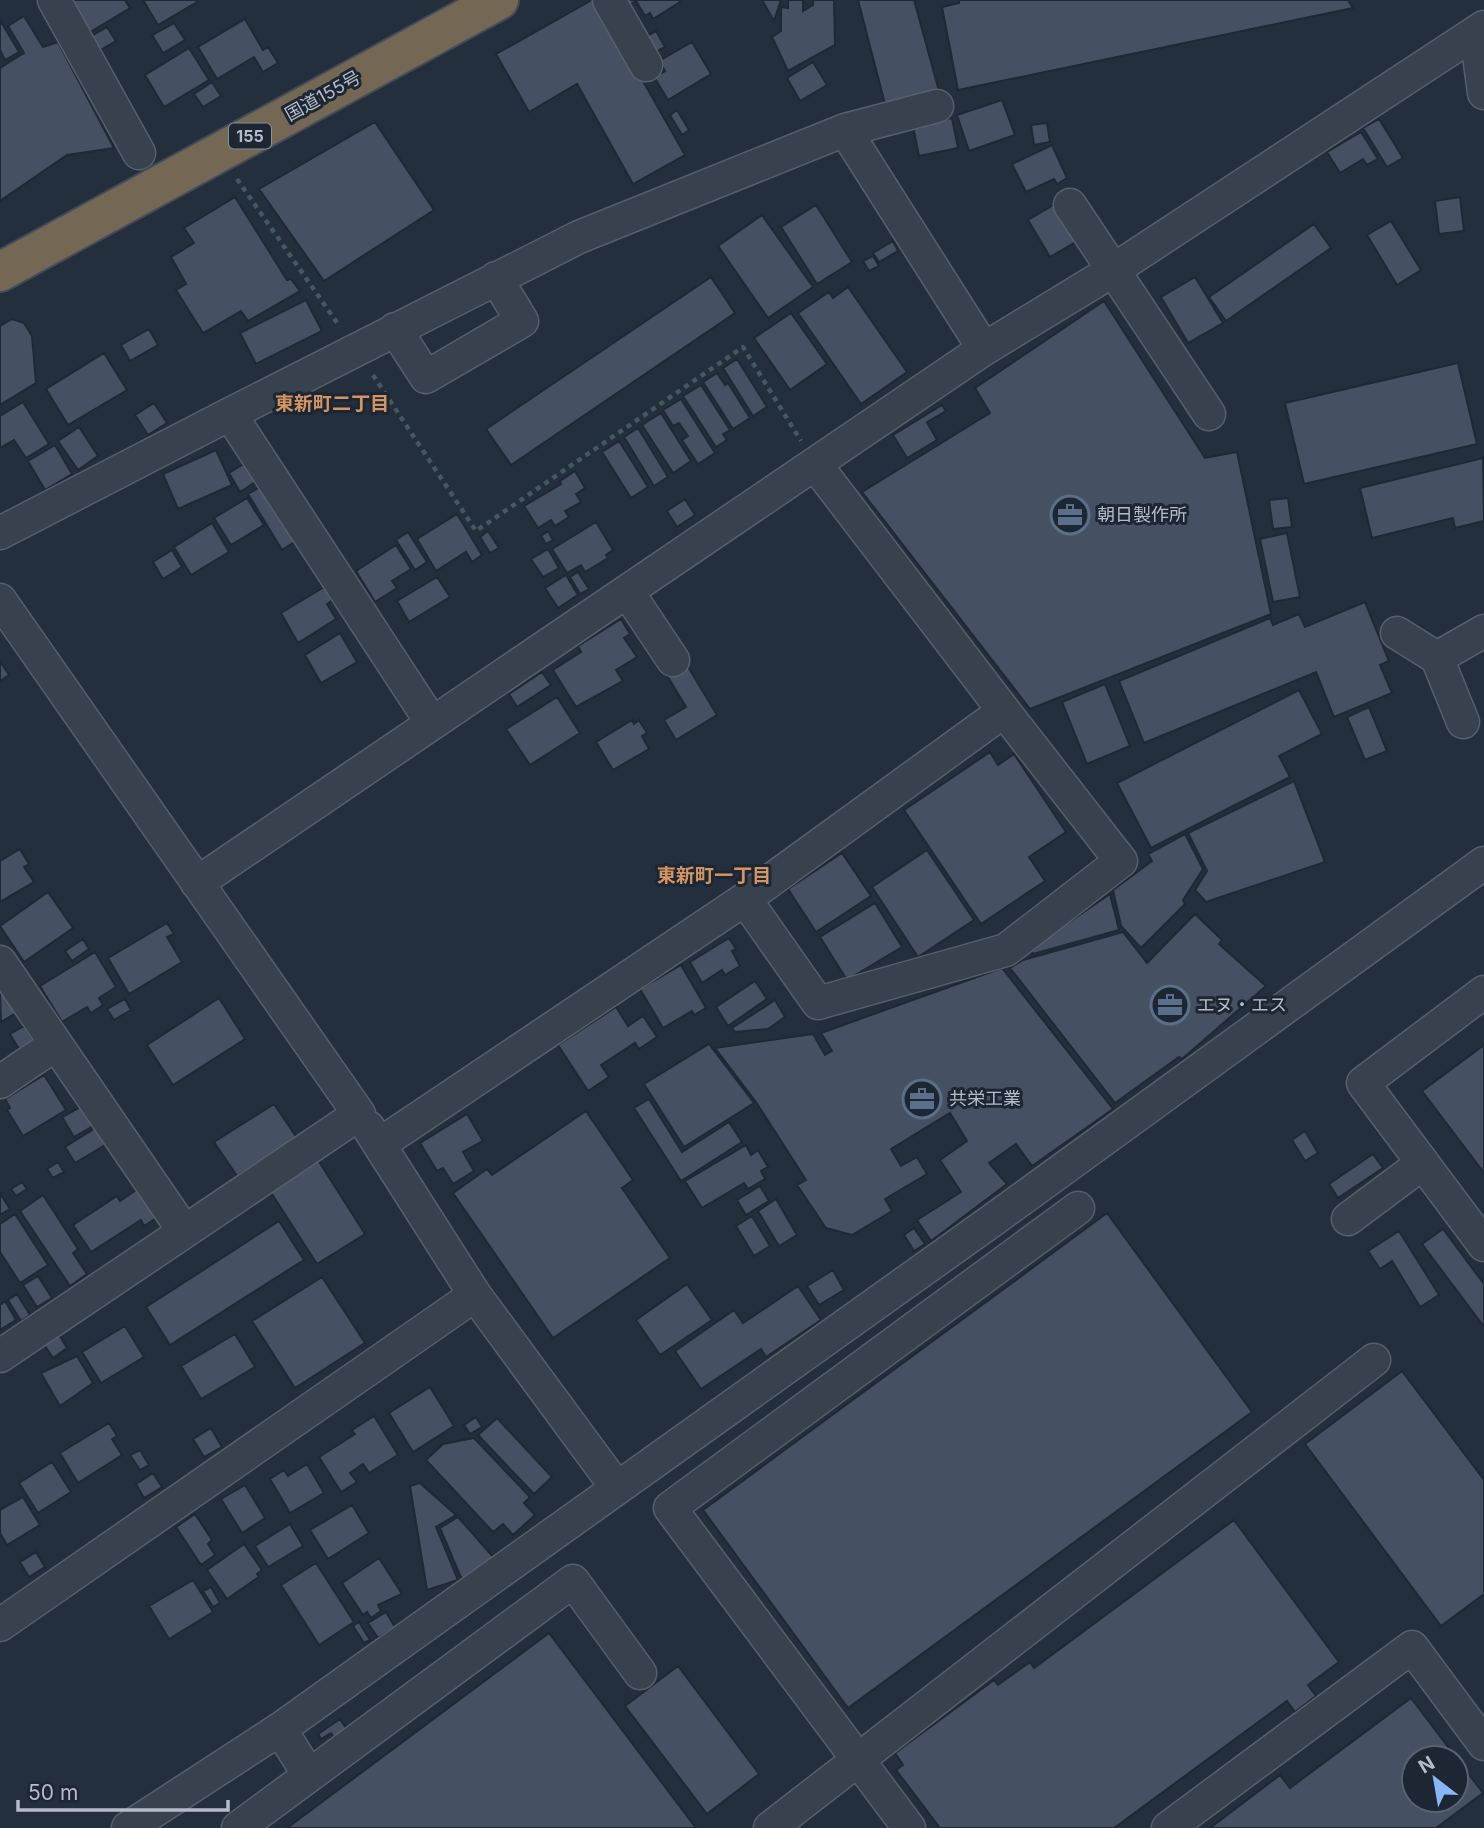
<svg xmlns="http://www.w3.org/2000/svg" width="1484" height="1828" viewBox="0 0 1484 1828" font-family="Inter,'Noto Sans JP',sans-serif">
<style>
.building{fill:#455162;stroke:#1f2835;stroke-width:2;fill-rule:evenodd}
.lines{fill:none;stroke-linecap:round;stroke-linejoin:round}
.minor-casing{stroke:#565f6c;stroke-width:35}
.highway-casing{stroke:#434c59;stroke-width:42}
.path{stroke:#44595c;stroke-width:4.5;stroke-dasharray:5 5;stroke-linecap:butt}
.minor{stroke:#38414e;stroke-width:32}
.highway{stroke:#746855;stroke-width:38}
.labels{text-anchor:middle;stroke-width:6;stroke-linejoin:round;paint-order:stroke}
.shield{fill:#1d2633;stroke:#878f9c;stroke-width:2}
.shield-label{font-size:16px;font-weight:bold;fill:#b4bcc9}
.street-label{font-size:18px;fill:#b4bcc9;stroke:#1d2633}
.poi-label{font-size:18px;fill:#b4bcc9;stroke:#1d2633;text-anchor:start}
.neighbourhood-label{font-size:19px;font-weight:bold;fill:#d59563;stroke:#1d2633}
</style>
<rect width="100%" height="100%" fill="#242f3e"/>
<path class="building" d="M68 0H125L130 8 87 34Z
M143 0H196L197 2 158 25Z
M592 0H597L685 155 633 184 577 84 529 112 496 54Z
M625 0H679L680 2 653 19 650 13 645 16 636 1 629 5Z
M762 0H781L774 21Z
M788 0H803V11L813 5V0H834L835 45 788 71 772 37 781 31V7L788 8Z
M858 0H914L939 91 885 104Z
M959 0H1348L1353 8 958 90 942 7 959 3Z
M24 16 43 47 58 42 114 148 67 155 0 201V68L24 53 8 26Z
M245 19 263 50 268 47 278 63 263 72 254 57 217 79 198 47Z
M0 20 19 52 5 60 0 50Z
M174 23 185 40 163 53 152 35Z
M107 27 116 41 97 52 88 38Z
M656 31 665 47 652 54 643 38Z
M692 42 711 74 668 100 654 77 665 71 659 61Z
M189 48 209 80 164 107 145 75Z
M813 62 827 85 800 101 787 78Z
M212 82 221 96 203 107 194 94Z
M1002 100 1015 135 969 151 957 115Z
M677 110 689 130 682 135 670 115Z
M952 118 958 148 919 156 913 126Z
M1379 119 1403 158 1387 167 1363 128Z
M375 122 434 210 324 281 259 189Z
M1047 123 1050 142 1034 145 1031 125Z
M1361 132 1378 159 1367 165 1363 159 1340 173 1327 152Z
M1052 145 1067 178 1057 184 1054 179 1026 192 1012 164Z
M235 197 287 280 291 279 300 291 248 321 241 311 203 333 176 290 186 284 171 257 194 243 184 228Z
M1460 197 1464 231 1439 234 1435 201Z
M1057 203 1079 240 1050 257 1028 220Z
M816 205 852 262 817 284 781 227Z
M762 215 813 287 768 318 718 246Z
M1391 221 1421 270 1397 285 1367 235Z
M1314 224 1331 248 1226 321 1209 297Z
M893 241 898 251 879 262 873 253Z
M873 256 879 266 869 271 863 261Z
M711 277 735 313 511 465 486 429Z
M1195 277 1223 323 1188 343 1161 297Z
M848 287 907 372 861 404 798 313 829 292 833 298Z
M306 300 322 331 256 364 240 333Z
M1104 301 1205 458 1237 452 1271 614 1030 709 862 492 990 413 975 388Z
M791 313 827 364 790 390 754 338Z
M12 319 24 323 32 336 36 383 0 405V326Z
M149 329 158 345 130 361 121 345Z
M104 353 127 390 68 425 46 389Z
M737 359 767 407 753 416 723 368Z
M1458 363 1477 444 1304 484 1285 403Z
M717 373 725 385 728 383 750 418 733 429 703 382Z
M701 385 730 430 723 434 727 440 716 447 683 396Z
M681 399 715 453 698 464 682 440 688 436 679 423 673 426 663 410Z
M23 402 49 444 26 458 14 440 0 448V416Z
M154 403 167 423 148 435 135 415Z
M942 405 946 411 927 422 937 440 907 458 893 435Z
M661 413 691 461 673 473 642 425Z
M79 427 98 456 78 470 58 441Z
M638 428 668 477 654 486 624 437Z
M619 441 648 487 631 498 602 452Z
M55 445 72 474 45 490 28 461Z
M216 450 232 485 178 509 163 474Z
M1483 458 1484 521 1455 528 1453 518 1372 538 1360 488Z
M245 463 257 481 240 492 229 473Z
M575 471 585 488 576 494 581 502 565 511 569 517 555 526 551 520 538 528 524 506 561 484 560 481Z
M262 486 296 541 282 550 248 494Z
M247 498 264 525 231 545 214 518Z
M1288 498 1292 527 1273 529 1269 500Z
M685 499 695 515 677 527 667 511Z
M457 514 482 555 472 562 466 552 436 571 417 539Z
M596 522 613 550 606 555 608 558 585 572 581 565 567 573 552 549Z
M212 523 229 552 191 575 174 547Z
M488 531 499 548 490 553 480 537Z
M548 531 553 540 546 544 541 536Z
M408 532 427 562 415 570 396 540Z
M1287 533 1300 597 1273 602 1260 539Z
M396 545 411 569 392 581 397 588 375 602 356 571Z
M548 549 559 568 543 577 531 559Z
M172 550 182 567 163 579 153 562Z
M578 572 589 589 580 594 570 577Z
M566 575 578 595 558 608 545 588Z
M437 577 450 597 409 622 397 601Z
M326 586 334 599 327 604 336 619 298 643 281 613Z
M1365 602 1389 661 1380 665 1392 693 1334 717 1316 672 1144 743 1119 681 1270 618 1273 625 1299 614 1305 627Z
M621 619 630 634 624 638 637 657 616 670 623 681 576 707 553 670 581 652 578 646Z
M340 633 357 662 321 683 305 655Z
M0 661 9 675 0 681Z
M687 665 717 715 676 740 664 720 686 707 668 677Z
M542 672 551 685 517 707 509 694Z
M1105 684 1130 746 1087 764 1062 702Z
M1299 690 1322 734 1279 756 1290 777 1151 848 1117 783Z
M557 697 580 733 530 765 506 729Z
M1369 707 1387 751 1365 760 1347 717Z
M632 720 634 724 639 720 647 733 642 736 649 749 613 770 596 742Z
M990 752 998 765 1014 754 1066 832 1029 857 1045 881 981 924 904 810Z
M1294 781 1325 862 1206 902 1195 890 1207 871 1188 833Z
M1185 834 1203 869 1183 900 1185 904 1141 948 1121 926 1113 890 1152 861 1148 854Z
M20 849 29 864 24 867 34 882 0 902V861Z
M927 850 974 920 918 957 872 887Z
M842 853 871 896 816 932 788 889Z
M48 892 73 928 24 962 0 926Z
M1110 894 1119 930 1033 954 1030 949Z
M875 903 902 947 847 980 820 937Z
M1195 914 1222 940 1219 944 1266 986 1182 1059 1179 1057 1115 1103 1010 968 1023 960 1123 932 1147 963Z
M167 923 174 934 167 937 182 962 129 994 108 958Z
M729 938 736 949 732 951 740 966 725 975 722 970 702 983 690 962Z
M83 939 89 949 72 961 65 951Z
M95 952 116 987 99 998 103 1005 91 1013 87 1007 62 1022 40 986Z
M681 965 706 1008 694 1015 692 1011 663 1028 640 989Z
M1002 968 1113 1109 1032 1166 1016 1144 989 1163 1007 1184 931 1241 917 1220 961 1192 940 1160 967 1141 950 1113 891 1149 901 1166 917 1157 927 1174 885 1199 892 1211 852 1235 826 1228 797 1185 806 1180 756 1102 715 1048 813 1034 825 1055 832 1051 821 1033Z
M755 981 767 999 728 1026 716 1007Z
M3 991 16 1013 1 1022 0 992Z
M219 998 245 1039 173 1085 147 1045Z
M125 999 131 1010 114 1020 107 1009Z
M775 1000 785 1017 768 1029 735 1032 732 1028Z
M616 1007 628 1026 643 1016 657 1037 639 1049 635 1043 601 1065 609 1077 588 1091 558 1045Z
M24 1026 33 1040 19 1049 10 1034Z
M709 1044 754 1103 684 1147 644 1084Z
M1484 1045V1173L1422 1091Z
M44 1075 66 1110 23 1136 7 1110 10 1108 5 1099Z
M649 1099 682 1152 729 1122 742 1142 681 1181 634 1108Z
M274 1104 297 1138 237 1176 214 1142Z
M82 1106 93 1126 74 1137 62 1117Z
M586 1111 633 1180 622 1188 670 1258 553 1338 453 1193 487 1169 492 1175Z
M467 1114 483 1141 463 1152 474 1171 453 1184 443 1168 437 1171 420 1143Z
M97 1127 107 1144 75 1163 65 1147Z
M1305 1131 1318 1153 1305 1161 1292 1140Z
M746 1145 751 1155 758 1150 768 1167 761 1171 765 1179 748 1189 744 1183 702 1208 685 1181Z
M1373 1154 1383 1168 1338 1198 1329 1184Z
M318 1160 365 1234 317 1264 270 1191Z
M58 1162 64 1172 53 1178 47 1169Z
M22 1182 27 1189 16 1196 11 1189Z
M760 1186 769 1201 746 1215 737 1200Z
M139 1188 158 1217 144 1226 141 1220 91 1252 73 1225 117 1196 120 1201Z
M0 1193 10 1209 0 1215Z
M43 1195 78 1249 73 1253 87 1274 70 1286 20 1211Z
M776 1199 797 1235 779 1246 758 1211Z
M1107 1213 1252 1412 848 1708 703 1510Z
M15 1214 48 1265 20 1283 0 1252V1224Z
M752 1216 770 1246 754 1256 736 1226Z
M279 1221 304 1260 170 1345 146 1307Z
M914 1228 925 1244 914 1251 904 1235Z
M1443 1229 1484 1284V1327L1422 1244Z
M1399 1231 1439 1295 1420 1307 1392 1261 1380 1269 1368 1251Z
M833 1270 844 1290 819 1305 807 1286Z
M38 1276 52 1298 37 1307 23 1285Z
M322 1277 365 1343 295 1388 252 1321Z
M687 1284 712 1320 660 1355 636 1320Z
M798 1286 821 1320 766 1357 761 1349 701 1389 675 1351 734 1310 743 1323Z
M17 1294 30 1315 21 1321 8 1300Z
M5 1301 16 1320 0 1330V1305Z
M125 1326 144 1357 101 1383 82 1352Z
M58 1333 67 1348 53 1358 43 1343Z
M235 1334 255 1367 201 1399 181 1366Z
M77 1356 93 1383 60 1406 41 1373Z
M1402 1371 1484 1480V1594L1441 1626 1305 1444Z
M430 1387 454 1426 413 1452 389 1413Z
M374 1416 398 1455 369 1473 363 1464 350 1473 357 1482 341 1492 319 1457 355 1434 352 1430Z
M476 1417 482 1427 470 1434 464 1425Z
M497 1418 552 1477 534 1494 478 1435Z
M109 1423 117 1436 112 1439 122 1455 78 1483 60 1453Z
M211 1428 222 1447 204 1457 193 1439Z
M474 1438 530 1497 524 1503 535 1515 513 1535 503 1524 493 1532 426 1460 443 1444Z
M140 1450 149 1465 140 1470 130 1455Z
M52 1462 71 1492 38 1513 19 1483Z
M307 1464 324 1493 290 1513 270 1479 284 1470 288 1476Z
M153 1473 162 1487 144 1498 136 1484Z
M420 1483 456 1515 436 1527 458 1580 427 1590 410 1486Z
M245 1485 265 1518 242 1533 221 1499Z
M23 1497 40 1525 7 1545 0 1533V1510Z
M352 1505 369 1533 328 1559 310 1530Z
M195 1514 212 1540 208 1544 215 1555 201 1565 176 1527Z
M458 1517 494 1558 462 1580 440 1528Z
M1234 1520 1339 1662 1308 1685 1316 1696 1295 1712 1287 1701 1114 1828H940L896 1770 903 1765 895 1753 994 1680 998 1685 1030 1662 1034 1668Z
M290 1524 303 1546 268 1567 255 1546Z
M244 1544 262 1570 257 1574 259 1577 227 1599 207 1570Z
M36 1552 45 1567 29 1577 20 1562Z
M379 1558 402 1594 378 1605 381 1611 371 1618 367 1612 363 1615 342 1583Z
M316 1563 354 1622 319 1645 281 1585Z
M193 1580 213 1612 169 1639 149 1606Z
M211 1587 220 1603 213 1607 203 1591Z
M386 1612 395 1627 378 1638 368 1623Z
M359 1622 370 1640 364 1643 353 1626Z
M549 1633 696 1828H287Z
M678 1666 759 1774 707 1814 625 1706Z
M1411 1698 1483 1793 1436 1828H1210L1280 1775 1290 1788ZM1414 1758H1456V1800H1414Z
M340 1719 348 1731 335 1739 331 1733 321 1739 318 1734Z"/>
<g class="lines">
<defs>
<path id="minor" d="M54 0 139 153
M609 0 646 65
M1476 32 1484 93
M845 130 937 106
M1070 205 1209 414
M395 329 426 377 522 321 496 278
M230 414 579 237 845 130 984 349
M0 533 230 414 432 723
M627 591 673 660
M0 600 359 1114 0 1356
M1397 633 1437 658 1463 722
M1437 658 1484 631
M197 883 984 349 1112 271 1484 27
M745 899 818 1003 1006 950 1121 861 1004 711
M0 962 184 1231
M1484 992 1363 1083 1484 1245
M0 1082 56 1044
M368 1127 475 1295 617 1488
M380 1144 745 899 1004 711 815 464
M1348 1219 1423 1163
M0 1625 475 1295
M280 1729 309 1775
M128 1828 280 1729 997 1217 1484 863
M238 1828 573 1581 640 1673
M770 1828 1374 1360
M909 1828 670 1508 1078 1208
M1168 1828 1412 1647 1484 1744"/>
<path id="highway" d="M0 272 499 0"/>
</defs>
<use href="#minor" class="minor-casing"/>
<use href="#highway" class="highway-casing"/>
<path class="path" d="M237 179 340 327
M373 375 476 531 743 347 801 441"/>
<use href="#minor" class="minor"/>
<use href="#highway" class="highway"/>
</g>
<defs>
<symbol id="office-ring" viewBox="-11 -11 22 22"><circle r="9.5" fill="#1d2633" stroke="#5c6f8a" stroke-width="1.5"/><path d="M-6-3h4V-5.5h4V-3h4V5H-6ZM-1-4.5V-3h2v-1.5ZM-6 0V1H6V0Z" fill="#5c6f8a"/></symbol>
</defs>
<g fill-rule="evenodd">
<use href="#office-ring" x="1048" y="493" width="44" height="44"/>
<use href="#office-ring" x="1148" y="983" width="44" height="44"/>
<use href="#office-ring" x="900" y="1077" width="44" height="44"/>
</g>
<g class="labels">
<rect class="shield" x="229" y="123.5" width="42" height="25" rx="5"/>
<g class="shield-label">
<text x="250" y="142">155</text>
</g>
<g class="street-label">
<text transform="translate(323 96) rotate(-29)" y="6">国道155号</text>
</g>
<g class="poi-label">
<text x="1097" y="521">朝日製作所</text>
<text x="1197" y="1011">エヌ・エス</text>
<text x="949" y="1105">共栄工業</text>
</g>
<g class="neighbourhood-label">
<text x="332" y="410">東新町二丁目</text>
<text x="714" y="882">東新町一丁目</text>
</g>
</g>
<g transform="translate(1435 1779) rotate(329)"><circle r="33" fill="#1d2633" stroke="#59626f" stroke-width="2"/>
<path d="M0-5L12 26L0 18L-12 26Z" fill="#8ab4f8"/>
<text y="-10" font-size="19" font-weight="bold" text-anchor="middle" fill="#b4bcc9">N</text>
</g>
<path d="M18 1800v10h210v-10" fill="none" stroke="#b4bcc9" stroke-width="3.5"/>
<text x="28" y="1800" font-size="21" fill="#b4bcc9" stroke="#1d2633" stroke-width="5" paint-order="stroke">50 m</text>
</svg>
